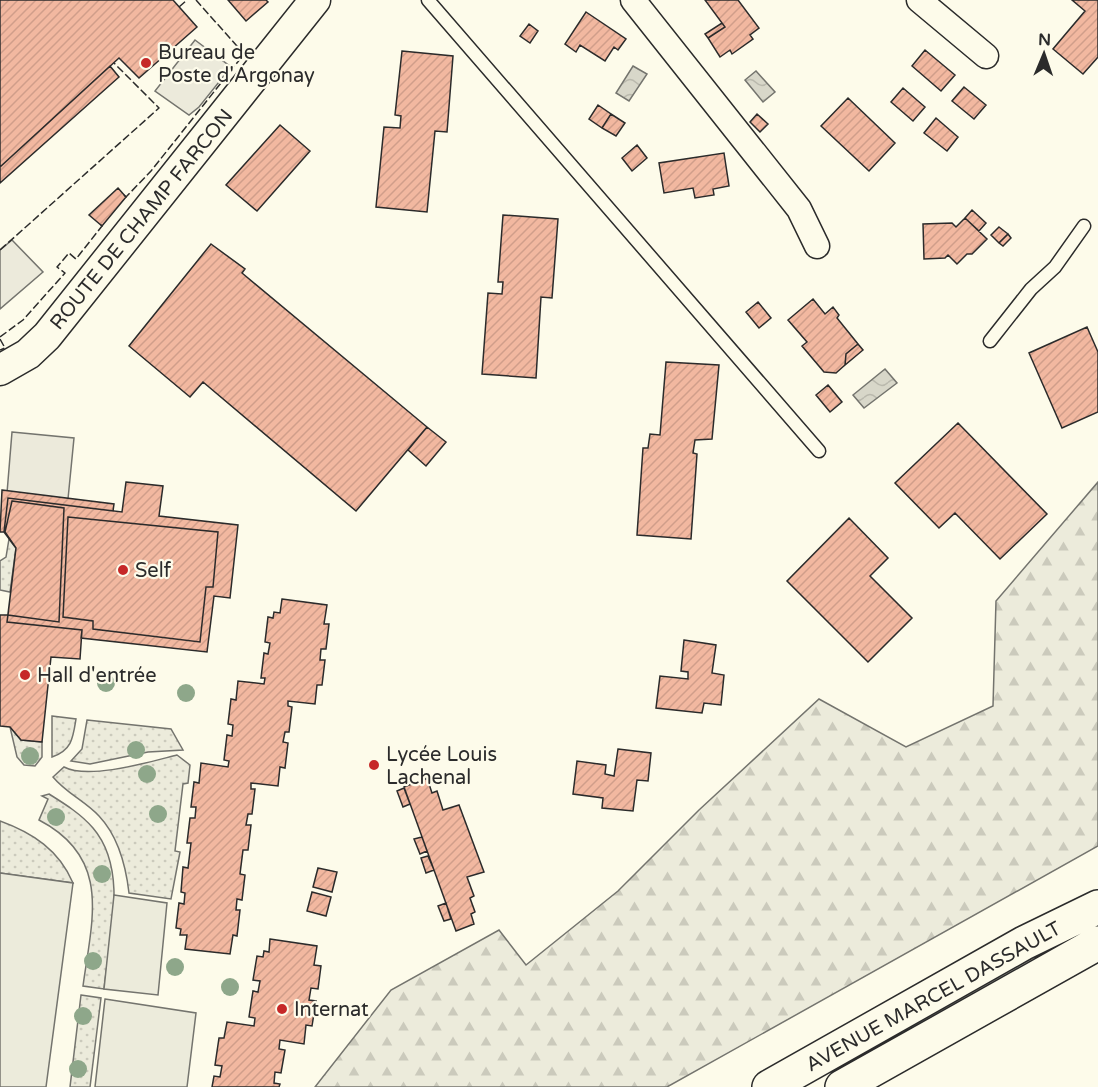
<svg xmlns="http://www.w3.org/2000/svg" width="1098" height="1087" viewBox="0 0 1098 1087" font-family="'Varela Round',sans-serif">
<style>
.grass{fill:url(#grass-dots);stroke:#74746e;stroke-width:1.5}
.forest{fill:url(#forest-firs);stroke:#74746e;stroke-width:1.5}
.green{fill:#ecebdb;stroke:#74746e;stroke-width:1.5}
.parking{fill:#eceadb;stroke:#74746e;stroke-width:1.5}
.water{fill:url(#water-waves);stroke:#74746e;stroke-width:1.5}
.building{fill:url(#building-hatch);stroke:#2b2b2b;stroke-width:1.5}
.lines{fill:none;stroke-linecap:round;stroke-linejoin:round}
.service-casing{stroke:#2b2b2b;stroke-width:15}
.minor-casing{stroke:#2b2b2b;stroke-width:27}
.tertiary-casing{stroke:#2b2b2b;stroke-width:33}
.trunk-casing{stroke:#2b2b2b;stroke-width:36}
.service{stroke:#fdfbea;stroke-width:12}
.minor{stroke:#fdfbea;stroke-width:24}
.tertiary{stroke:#fdfbea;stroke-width:30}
.trunk{stroke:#fdfbea;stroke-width:33}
.fence{stroke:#2b2b2b;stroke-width:1.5;stroke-dasharray:8 3;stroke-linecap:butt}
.tree{fill:#8ea78a}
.poi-dot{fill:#c62828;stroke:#fdfbea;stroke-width:2}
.labels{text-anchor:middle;stroke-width:4.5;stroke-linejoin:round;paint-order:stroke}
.poi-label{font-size:20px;fill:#2b2b2b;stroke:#fdfbea;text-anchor:start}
.street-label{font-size:20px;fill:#2b2b2b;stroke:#fdfbea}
</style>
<defs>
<pattern id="grass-dots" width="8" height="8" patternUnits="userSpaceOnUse" patternTransform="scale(1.5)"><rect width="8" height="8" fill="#ecebdb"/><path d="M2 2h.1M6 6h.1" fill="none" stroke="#cbcabc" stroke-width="1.8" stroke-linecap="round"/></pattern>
<pattern id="forest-firs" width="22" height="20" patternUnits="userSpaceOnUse" patternTransform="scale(1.5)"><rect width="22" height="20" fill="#ecebdb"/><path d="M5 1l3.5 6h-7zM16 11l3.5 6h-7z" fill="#cbcabc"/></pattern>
<pattern id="water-waves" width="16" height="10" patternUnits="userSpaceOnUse" patternTransform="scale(1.5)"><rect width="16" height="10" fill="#d8d7c9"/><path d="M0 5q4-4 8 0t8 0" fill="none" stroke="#bab9ad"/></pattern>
<pattern id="building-hatch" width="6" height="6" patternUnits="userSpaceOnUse" patternTransform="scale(1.5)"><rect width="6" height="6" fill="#f2b8a0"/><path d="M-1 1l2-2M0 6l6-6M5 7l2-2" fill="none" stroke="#d09e8a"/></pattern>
</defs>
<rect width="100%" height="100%" fill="#fdfbea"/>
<path class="grass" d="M9 539 16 548 10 592 0 590V561L6 557Z
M52 716 76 719C73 738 72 750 52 757Z
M87 720 171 729 183 750 148 752 90 764 71 761 82 749Z
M10 727 21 740 42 742V757L35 766 24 765 17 757Z
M177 755 190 765 188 783 183 784 175 851 180 852 171 899 129 893C126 867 118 836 99 816 85 801 66 793 53 777L64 767C89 780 149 762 177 755Z
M49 794C65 804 81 814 93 828 129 870 109 939 104 989L83 986C92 919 112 858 39 820L48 799 42 796Z
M0 821C33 833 59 850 73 883L0 873Z
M81 995 101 998 90 1087H70Z"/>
<path class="forest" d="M1098 482V846L667 1087H315L391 990 499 930 526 965 618 891 699 810 819 699 906 747 993 706 996 601Z"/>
<path class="green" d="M0 873 73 883 46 1087H0Z
M114 895 167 903 158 995 104 989Z
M105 999 196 1013 187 1087H95Z"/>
<path class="parking" d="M195 40 231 67 199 107 189 115 155 91Z
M12 240 43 272 0 309V250Z
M12 432 74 438 68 499 7 493Z"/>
<path class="water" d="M633 66 647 74 629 101 616 93Z
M756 71 775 92 763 102 745 80Z
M885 369 897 383 864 408 853 395Z"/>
<path class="building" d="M0 0H173L197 27 139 78 119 58 0 167Z
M228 0H266L268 2 246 21Z
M705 0H738L759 28 750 35 753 39 732 54 730 50 720 57 708 38 725 27Z
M1072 0H1098V57L1083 74 1053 49 1085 11Z
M586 12 626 39 618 50 614 47 605 61 580 45 576 52 565 44Z
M722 23 725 27 708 38 705 34Z
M529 24 538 31 530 43 520 36Z
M925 50 955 75 941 91 912 66Z
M402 51 453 56 447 132 435 131 427 212 376 207 384 127 400 128 401 116 395 115Z
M110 66 119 77 0 183V167Z
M964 87 986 105 974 119 952 101Z
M903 88 925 107 913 121 891 102Z
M848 98 895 143 869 171 821 126Z
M598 105 611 114 602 128 589 119Z
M611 114 625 123 616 136 602 128Z
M757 114 768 124 760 132 750 122Z
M936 118 958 137 947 151 924 133Z
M280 125 310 151 257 211 226 185Z
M637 145 647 158 632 171 622 158Z
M724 153 729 186 713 189 714 195 695 198 693 188 664 193 659 163Z
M118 188 126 197 102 226 89 215Z
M972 210 986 223 979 231 965 218Z
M503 215 558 219 552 298 541 297 536 378 482 374 488 293 502 294 503 282H498Z
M965 218 987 239 972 254H967L957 264 948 255 945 258 924 259 923 224 952 223 956 227Z
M999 227 1008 234 999 243 991 235Z
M1008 234 1011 238 1003 246 999 243Z
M211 244 245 269 242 273 427 427 356 511 203 382 190 397 129 346Z
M813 299 825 314 833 307 839 315 837 318 858 344 846 354 845 365 836 373 824 372 802 346 807 342 788 320Z
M758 302 771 318 759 328 746 312Z
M1087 327 1098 352V412L1062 428 1029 353Z
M858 344 863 350 845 365 846 354Z
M666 362 719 365 712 439 695 440 693 453 697 454 691 539 637 535 643 448H648L650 434 660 435Z
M828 385 842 402 830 412 816 395Z
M958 423 1047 514 1000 559 955 513 939 528 895 483Z
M427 427 446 442 426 466 408 450Z
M126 482 163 486 159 516 238 525 230 598 214 596 207 652 81 638 82 630 7 622 16 548 4 532 8 498 122 512Z
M2 490 114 504 113 511 8 498 4 532H0Z
M12 501 64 508 59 622 8 615 16 548 5 532Z
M68 517 218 532 213 587H206L200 642 93 629V621L63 617Z
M849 518 888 558 870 576 912 618 868 662 787 581Z
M282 599 327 605 324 624H329L326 649H321L320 660H325L322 685H317L315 704 288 701V706L292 707 289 732H285L283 742 288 743 285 768 280 767 278 786 251 783V789H255L252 814H248L246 825H251L248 850H243L240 874 245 875 242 900 237 899 236 910H240L237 936 233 935 230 954 185 949 187 935H180L181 929 176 928 179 903 184 904 185 893 181 892 183 867 188 868 191 843H187L190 818H195L196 807H191L194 782 199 783 201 763 228 767 229 761 224 760 227 735 232 736 233 725 228 724 231 699 236 700 238 681 264 684 265 678H261L264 653 268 654 270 643 265 642 268 617 273 618 274 612 280 613Z
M0 615H8L7 622 82 630 80 659 51 657 42 742 21 740 10 727 0 726Z
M684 640 716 645 712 673 724 675 721 705 704 703 702 713 656 708 660 676 688 679V672L681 671Z
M618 749 651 753 648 781 637 780 633 811 602 808 603 798 573 794 577 761 606 765 605 774 614 776Z
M427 778 432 793 437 791 443 810 459 805 484 872 467 877 474 896 470 898 475 912 471 914 474 924 456 931 404 787Z
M404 788 410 804 403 807 397 791Z
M422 837 427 851 420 854 414 839Z
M428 856 434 870 426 873 421 858Z
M318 868 337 872 332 892 313 887Z
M312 892 331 897 326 916 307 911Z
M446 903 451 919 444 921 438 906Z
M270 939 317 946 314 965 321 966 318 989 311 988 309 1000 316 1001 312 1026 306 1025 304 1044 280 1040 279 1049 285 1050 281 1073 275 1072 274 1083 280 1084 279 1087H212L214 1076 220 1077 222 1066 215 1065 219 1038H224L227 1022 254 1026 255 1018 249 1017 253 991 258 992 260 981 253 980 257 956 263 957 264 951 269 952Z"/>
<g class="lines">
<defs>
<path id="service" d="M428 0 819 451
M990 341 1031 289 1055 267 1084 226"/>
<path id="minor" d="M633 0 799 209 817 246
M919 0 986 56"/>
<path id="tertiary" d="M0 370 28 354 47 336 315 0"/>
<path id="trunk" d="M769 1087 1024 943 1098 907
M842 1087 1098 943"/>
</defs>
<use href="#service" class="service-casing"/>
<use href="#minor" class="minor-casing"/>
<use href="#tertiary" class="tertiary-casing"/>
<use href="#trunk" class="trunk-casing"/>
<use href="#service" class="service"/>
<use href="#minor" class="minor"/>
<use href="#tertiary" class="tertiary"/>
<use href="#trunk" class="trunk"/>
<path class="fence" d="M179 7 187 0
M124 195 126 197 151 171 244 54 196 0
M0 250 159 108 114 63
M0 337 23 320 65 273 57 267 69 253 76 259 102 226 100 224
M0 339 5 348 0 350"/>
</g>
<g class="tree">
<circle cx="106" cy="683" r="9"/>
<circle cx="186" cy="693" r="9"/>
<circle cx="136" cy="750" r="9"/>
<circle cx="30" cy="756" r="9"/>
<circle cx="147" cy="774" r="9"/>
<circle cx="158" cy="814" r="9"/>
<circle cx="56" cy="817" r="9"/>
<circle cx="102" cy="874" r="9"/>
<circle cx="93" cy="961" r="9"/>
<circle cx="175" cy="967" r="9"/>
<circle cx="230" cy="987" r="9"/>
<circle cx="83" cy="1016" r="9"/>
<circle cx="78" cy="1069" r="9"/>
</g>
<g class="poi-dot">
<circle cx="146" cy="63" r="6"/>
<circle cx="123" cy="570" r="6"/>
<circle cx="25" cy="675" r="6"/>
<circle cx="374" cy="765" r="6"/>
<circle cx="282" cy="1009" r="6"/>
</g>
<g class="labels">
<g class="poi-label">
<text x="158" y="59">Bureau de<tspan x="158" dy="23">Poste d'Argonay</tspan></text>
<text x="135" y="577">Self</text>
<text x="37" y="682">Hall d'entrée</text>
<text x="386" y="761">Lycée Louis<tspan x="386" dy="23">Lachenal</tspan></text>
<text x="294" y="1016">Internat</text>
</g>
<g class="street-label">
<text transform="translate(141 219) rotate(-51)" y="7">ROUTE DE CHAMP FARCON</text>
<text transform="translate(933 996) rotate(-29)" y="7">AVENUE MARCEL DASSAULT</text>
</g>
</g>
<g transform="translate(1044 54) rotate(2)" stroke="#fdfbea" stroke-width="4.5" paint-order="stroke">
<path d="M0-4.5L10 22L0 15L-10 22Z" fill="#2b2b2b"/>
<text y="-9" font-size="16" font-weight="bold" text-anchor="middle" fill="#2b2b2b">N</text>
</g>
</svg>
